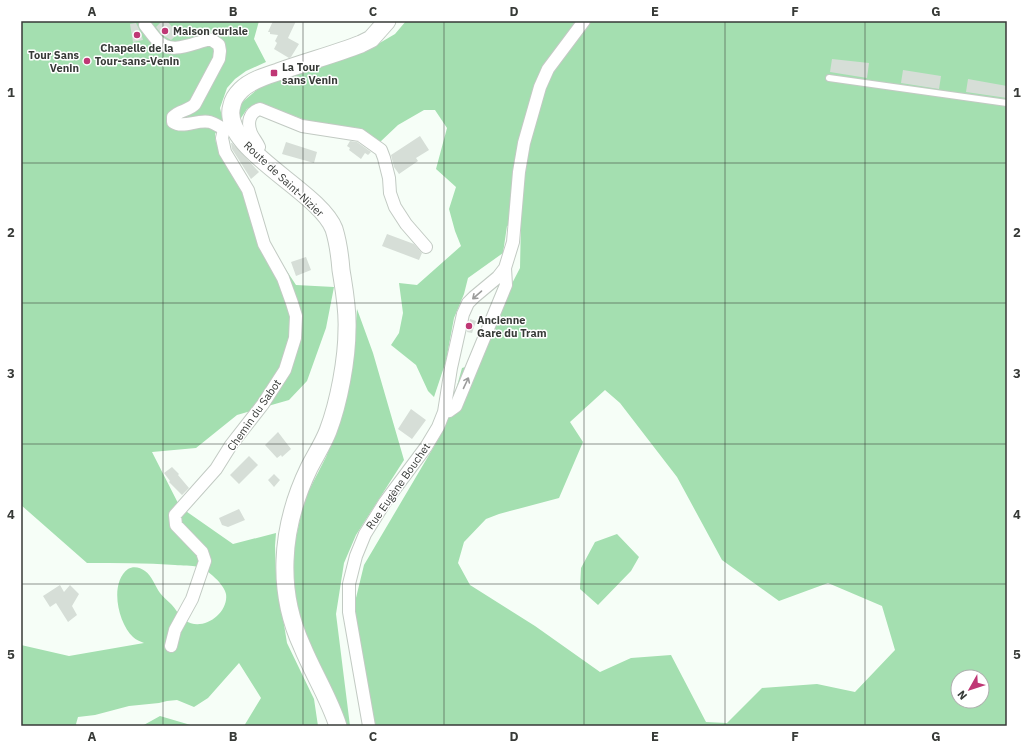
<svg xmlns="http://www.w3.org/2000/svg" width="1028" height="747" viewBox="0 0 1028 747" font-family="'IBM Plex Sans',sans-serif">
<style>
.green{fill:#a4dfb0;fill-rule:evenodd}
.building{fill:#d6ded7}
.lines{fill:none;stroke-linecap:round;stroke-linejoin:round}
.service-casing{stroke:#c2cac3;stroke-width:8}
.minor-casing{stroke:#c2cac3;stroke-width:14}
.secondary-casing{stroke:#c2cac3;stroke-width:19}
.service{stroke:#fff;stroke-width:6}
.minor{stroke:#fff;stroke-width:12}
.secondary{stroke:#fff;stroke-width:17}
.oneway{stroke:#9b9c9b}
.grid{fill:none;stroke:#373a37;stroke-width:1;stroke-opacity:0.55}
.poi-dot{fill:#bf3775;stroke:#fff;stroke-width:1.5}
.labels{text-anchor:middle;stroke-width:3;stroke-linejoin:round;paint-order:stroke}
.poi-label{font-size:11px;font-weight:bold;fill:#373a37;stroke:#fff;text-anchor:start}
.street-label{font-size:11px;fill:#373a37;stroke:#fff}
.neatline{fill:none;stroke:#373a37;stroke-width:1.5}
.grid-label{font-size:13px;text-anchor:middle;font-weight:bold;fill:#373a37}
</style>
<rect width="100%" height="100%" fill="#f6fef7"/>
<path class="green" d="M21 21H259L254 39 266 62 246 71 235 79 227 88 220 108 223 121 215 134 216 143 238 179 267 241 296 285 334 287 326 328 307 381 289 400 237 415 196 448 152 452 180 507 233 544 276 533 275 546 276 575 287 643 314 699 318 726H244L261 698 239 663 208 698 194 707 177 700 167 701 159 703 129 706 95 715 78 717 76 724 77 726H21V645L69 656 144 643C140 641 136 640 133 637 118 623 109 583 128 569 133 566 140 567 145 571 152 576 155 586 160 593 163 597 167 600 171 604 176 609 179 616 185 620 201 633 229 614 226 594 224 584 208 570 199 567 191 565 182 566 175 565 146 563 116 563 87 563L21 505Z
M406 21H1007V726H367L357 656 355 602 364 565 439 438 449 415 462 368 478 363 505 297 520 268 521 221 507 226 503 253 468 278 464 294 454 318 446 361 434 397 428 391 416 365 391 345 399 333 403 313 399 283 417 285 461 246 455 231 449 209 456 187 436 169 447 128 435 110H424L398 125 379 143 357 128 308 121 259 103 247 109 239 121V105L260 87 300 71 366 51 395 34ZM605 390 620 403 677 477 722 560 779 601 828 583 882 606 895 650 855 692 817 684 762 688 727 723 706 722 671 655 631 658 600 672 535 626 470 585 458 563 464 542 486 519 499 514 559 498 583 442 570 422ZM958 677H982V701H958Z
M357 309 373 353 404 460 356 535 344 563 336 614 350 726H345L303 640 294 597V547L304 500 326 457 338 426 352 372Z
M617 534 639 557 631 571 598 605 580 589 581 568 595 542Z
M160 716 194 726H142Z"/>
<path class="building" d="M162 21H167L178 34 171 40 162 35 156 27Z
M273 21H296L288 38 299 44 291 57 289 58 274 49 277 43 275 41 278 35 270 34V32H268Z
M136 23 141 33 143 40 133 42 130 24Z
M832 59 869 63 867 78 830 72Z
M903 70 941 76 939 89 901 83Z
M968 79 1007 86V98L966 92Z
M420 136 429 150 416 158 418 161 399 174 394 167 391 155Z
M350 141 357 142 371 152 368 155 365 153 361 159 349 150 350 148 347 146Z
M286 142 317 152 314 163 282 154Z
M231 143H232L259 172 251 179 232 149Z
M387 234 414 244 422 253 419 260 382 246Z
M306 257 311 270 296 276 291 262Z
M470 319 476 321 472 333 467 332Z
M411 409 426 420 412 439 398 429Z
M278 432 291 449 282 457 281 455 277 458 265 445Z
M249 456 258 465 239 484 230 475Z
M172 467 179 474 178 475 189 488 182 495 169 482 170 481 164 473Z
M274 474 280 480 274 487 268 480Z
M239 509 245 520 228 527 222 525 219 518Z
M60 585 64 592 70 585 79 594 72 606 77 615 68 622 56 603 50 607 43 596Z"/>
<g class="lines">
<defs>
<path id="service" d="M829 78 1007 103"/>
<path id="minor" d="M145 25C149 30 153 36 157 40 170 55 191 44 207 40H212L219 45 220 51 219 59 195 104C189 111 179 110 173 117V122C183 129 197 119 210 122 214 123 220 127 224 129
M254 152 259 147C257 142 253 138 251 133 247 123 249 112 260 109L302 126 360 135 381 150 384 158 389 178 390 193 395 207 406 224 426 247
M444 412 449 411 456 406 506 285 505 268
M171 646 175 630 192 599 205 561 202 552 176 525 175 515 216 469 231 445 263 404 285 370 295 338 296 316 292 303 283 278 264 244 248 190 225 152 222 138 224 129 233 125
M369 726 349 612V584L356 556 365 534 385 502 426 447 438 427 444 412 451 368 463 314 468 303 474 297 498 277 505 268 513 242 519 172 524 143 540 87 548 69 584 21"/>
<path id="secondary" d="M338 726C329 698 313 673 302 646 290 620 284 589 285 561 286 528 295 497 309 468 315 456 323 444 328 431 339 402 347 359 347 329 348 309 344 289 341 270 340 257 338 242 334 229 319 190 218 148 232 105 233 99 237 94 241 90 250 81 265 76 278 72 305 62 333 55 361 44L371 39 387 21"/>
</defs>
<use href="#service" class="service-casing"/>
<use href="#minor" class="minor-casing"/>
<use href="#secondary" class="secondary-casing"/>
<use href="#service" class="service"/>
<use href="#minor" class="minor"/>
<use href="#secondary" class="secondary"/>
</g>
<defs><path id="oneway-shaft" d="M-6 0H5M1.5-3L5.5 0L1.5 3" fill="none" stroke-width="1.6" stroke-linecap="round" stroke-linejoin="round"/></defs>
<g class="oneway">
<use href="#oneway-shaft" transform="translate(477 295) rotate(139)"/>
<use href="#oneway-shaft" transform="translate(466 383) rotate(-65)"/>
</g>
<path class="grid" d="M163 21V726M303 21V726M444 21V726M584 21V726M725 21V726M865 21V726M21 163H1007M21 303H1007M21 444H1007M21 584H1007"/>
<g class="poi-dot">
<circle cx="165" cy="31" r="4"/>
<circle cx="137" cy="35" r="4"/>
<circle cx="87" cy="61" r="4"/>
<rect x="270" y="69" width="8" height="8" rx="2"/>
<circle cx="469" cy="326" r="4"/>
</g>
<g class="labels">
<g class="poi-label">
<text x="173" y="35">Maison curiale</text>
<text x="137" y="52" text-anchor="middle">Chapelle de la<tspan x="137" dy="13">Tour-sans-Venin</tspan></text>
<text x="79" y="59" text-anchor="end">Tour Sans<tspan x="79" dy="13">Venin</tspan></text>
<text x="282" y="71">La Tour<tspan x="282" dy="13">sans Venin</tspan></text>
<text x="477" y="324">Ancienne<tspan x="477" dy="13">Gare du Tram</tspan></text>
</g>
<g class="street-label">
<text transform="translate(284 179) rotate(43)" y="4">Route de Saint-Nizier</text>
<text transform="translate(254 415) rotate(-55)" y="4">Chemin du Sabot</text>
<text transform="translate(398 486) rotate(-55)" y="4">Rue Eugène Bouchet</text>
</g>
</g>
<rect width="1028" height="747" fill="none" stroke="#ffffff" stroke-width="44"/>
<g transform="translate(970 689) rotate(231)"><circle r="19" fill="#ffffff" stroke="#afb0af"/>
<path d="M0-3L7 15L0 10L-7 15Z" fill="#bf3775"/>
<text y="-6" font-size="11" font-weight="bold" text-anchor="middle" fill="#373a37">N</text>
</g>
<rect x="22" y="22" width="984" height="703" class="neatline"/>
<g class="grid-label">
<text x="92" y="16">A</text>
<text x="233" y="16">B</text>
<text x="373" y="16">C</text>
<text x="514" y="16">D</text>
<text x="655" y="16">E</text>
<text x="795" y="16">F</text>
<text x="936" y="16">G</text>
<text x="11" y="97">1</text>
<text x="1017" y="97">1</text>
<text x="11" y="237">2</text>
<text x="1017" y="237">2</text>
<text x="11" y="378">3</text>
<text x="1017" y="378">3</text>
<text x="11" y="519">4</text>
<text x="1017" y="519">4</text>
<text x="11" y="659">5</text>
<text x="1017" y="659">5</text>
<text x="92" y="741">A</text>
<text x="233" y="741">B</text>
<text x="373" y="741">C</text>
<text x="514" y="741">D</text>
<text x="655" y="741">E</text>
<text x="795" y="741">F</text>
<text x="936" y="741">G</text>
</g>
</svg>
